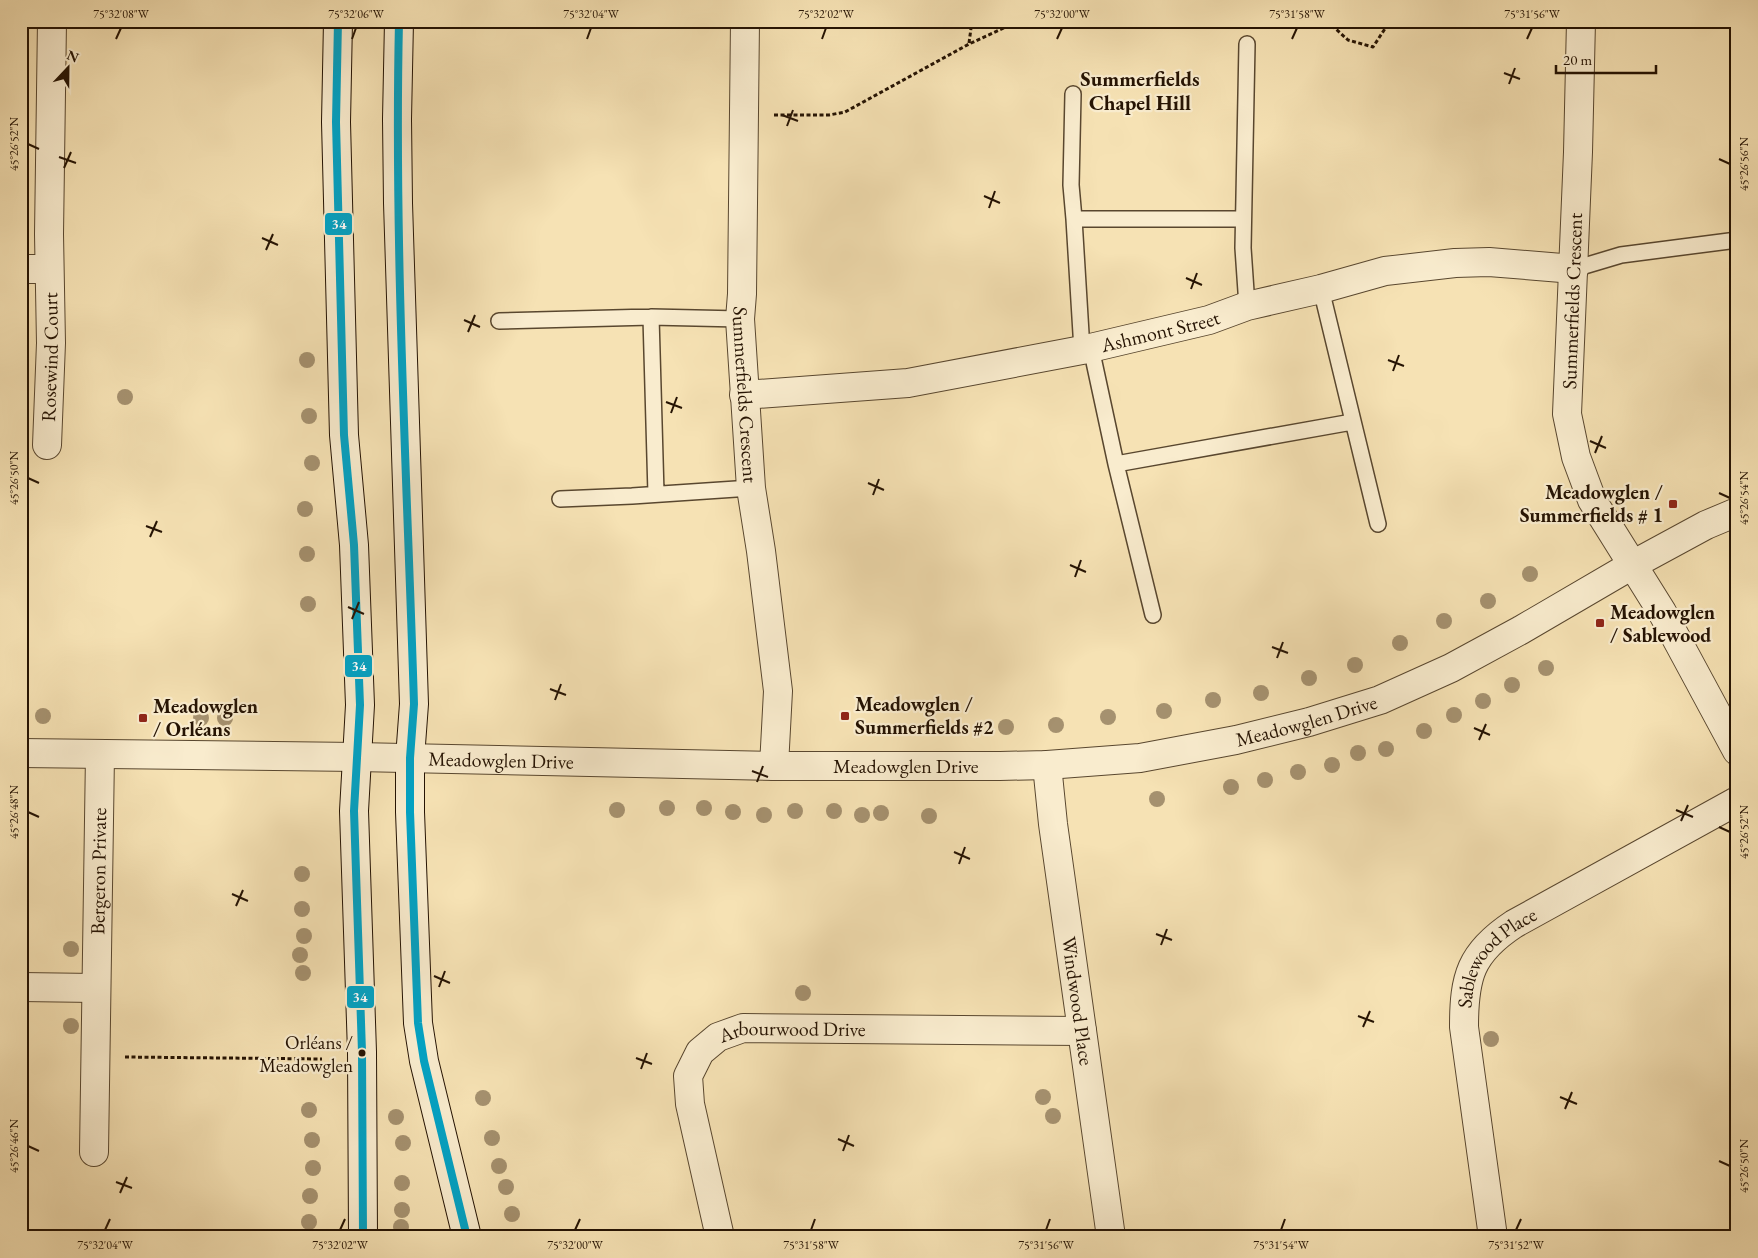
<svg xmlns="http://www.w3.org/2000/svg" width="1758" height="1258" viewBox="0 0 1758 1258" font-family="'EB Garamond',serif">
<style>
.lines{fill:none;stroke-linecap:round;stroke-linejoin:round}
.service-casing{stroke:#59472f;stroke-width:18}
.minor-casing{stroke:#59472f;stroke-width:30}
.tertiary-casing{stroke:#59472f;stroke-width:30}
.secondary-casing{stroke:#251303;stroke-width:30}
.path{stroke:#251303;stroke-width:3;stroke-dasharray:4 2.5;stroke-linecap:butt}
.service{stroke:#f9ecce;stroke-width:15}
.minor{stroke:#f9ecce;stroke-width:28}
.tertiary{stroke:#f9ecce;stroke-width:28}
.secondary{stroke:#f9ecce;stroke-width:28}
.bus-1-casing{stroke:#f9ecce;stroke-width:11}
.bus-1{stroke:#02a2c4;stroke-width:8}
.tree{fill:#a5916f}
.ticks{fill:none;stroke:#251303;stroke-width:2}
.poi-dot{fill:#8f2418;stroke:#f9ecce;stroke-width:2}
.bus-dot{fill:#251303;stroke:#f9ecce;stroke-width:2}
.labels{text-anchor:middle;stroke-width:4.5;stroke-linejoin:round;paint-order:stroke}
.bus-label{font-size:19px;fill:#251303;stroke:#f9ecce;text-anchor:end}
.street-label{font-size:20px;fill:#251303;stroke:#f9ecce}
.poi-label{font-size:20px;font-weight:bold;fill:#251303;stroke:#f9ecce;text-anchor:start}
.neighbourhood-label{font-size:21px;font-weight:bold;fill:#251303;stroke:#f9ecce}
.line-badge{stroke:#f9ecce;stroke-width:2}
.badge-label{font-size:14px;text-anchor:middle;font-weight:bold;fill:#fff}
.neatline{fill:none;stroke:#251303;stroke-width:2}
.ticks-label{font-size:12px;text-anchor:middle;fill:#251303}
</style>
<rect width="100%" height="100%" fill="#f6e2b4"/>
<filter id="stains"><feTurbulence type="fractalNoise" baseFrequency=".004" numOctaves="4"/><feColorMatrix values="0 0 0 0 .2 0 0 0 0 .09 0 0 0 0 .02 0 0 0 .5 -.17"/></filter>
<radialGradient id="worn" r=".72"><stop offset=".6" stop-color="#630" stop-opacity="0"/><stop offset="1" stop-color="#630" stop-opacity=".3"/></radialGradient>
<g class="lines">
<defs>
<path id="service" d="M1247 44 1243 248 1247 306
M1073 94 1071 185 1074 219 1082 350
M1074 219H1243
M1574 269 1621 255 1737 240
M1321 289 1378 524
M651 317 656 494
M499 321 651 317 740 319
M1091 348 1116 464 1153 615
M1116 464 1352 422
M560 499 632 496 751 488"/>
<g id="minor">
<path id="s1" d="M745 21 742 294 740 319 751 488 761 551 778 691 774 766"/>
<path d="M1581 21 1578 152 1567 414 1576 457 1592 500 1662 612 1737 751"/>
<path d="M21 269H49"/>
<path id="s2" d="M744 395 908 383 1082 350 1209 320 1247 306 1321 289 1385 271 1455 263 1489 262 1574 269"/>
<path id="s3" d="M47 445 51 343 49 234 52 21"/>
<path id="s4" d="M1047 765 1053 824 1111 1237"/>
<path d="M21 987 95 988"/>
<path id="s5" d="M94 1152 100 754"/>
<path id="s6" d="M720 1237 690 1104 688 1076 700 1052 718 1037 743 1028 1082 1031"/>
<path id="s7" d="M1493 1237 1464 1027C1464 977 1470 953 1514 924L1737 801"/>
</g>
<g id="tertiary">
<path id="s8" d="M21 753 357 757 774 766H1000L1047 765 1140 758 1236 740 1309 722 1380 700 1451 668 1521 630 1634 564 1706 525 1737 512"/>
</g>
<path id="secondary" d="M338 21 336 122 344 435 354 545 360 705 354 811 362 1052 363 1237
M399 21 397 119 398 203 414 704 410 758V812L418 1023 424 1061 467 1237"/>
</defs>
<use href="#service" class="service-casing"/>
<use href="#minor" class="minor-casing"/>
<use href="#tertiary" class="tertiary-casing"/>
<use href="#secondary" class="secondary-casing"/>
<path class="path" d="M1327 21 1348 40 1373 47 1390 21
M969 43 972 21
M774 115H829L845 112 969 44 1019 21
M125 1057 322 1059"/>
<use href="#service" class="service"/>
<use href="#minor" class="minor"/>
<use href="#tertiary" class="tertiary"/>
<use href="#secondary" class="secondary"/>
<defs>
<path id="bus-1" d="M338 21 336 122 344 435 354 545 360 705 354 811 362 1052 363 1237
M399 21C394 249 407 477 414 704L410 758V812L418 1023 424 1061 467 1237"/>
</defs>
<use href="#bus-1" class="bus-1-casing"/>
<use href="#bus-1" class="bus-1"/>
</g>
<g class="tree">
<circle cx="307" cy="360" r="8"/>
<circle cx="125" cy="397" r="8"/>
<circle cx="309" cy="416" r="8"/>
<circle cx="312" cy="463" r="8"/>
<circle cx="305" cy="509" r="8"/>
<circle cx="307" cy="554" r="8"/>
<circle cx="1530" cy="574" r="8"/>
<circle cx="1488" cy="601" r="8"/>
<circle cx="308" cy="604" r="8"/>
<circle cx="1444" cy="621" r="8"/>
<circle cx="1400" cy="643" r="8"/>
<circle cx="1355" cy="665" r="8"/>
<circle cx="1546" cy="668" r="8"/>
<circle cx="1309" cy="678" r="8"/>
<circle cx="1512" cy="685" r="8"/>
<circle cx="1261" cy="693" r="8"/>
<circle cx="1213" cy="700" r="8"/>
<circle cx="1483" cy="701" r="8"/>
<circle cx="1164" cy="711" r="8"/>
<circle cx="1454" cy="715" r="8"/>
<circle cx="43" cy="716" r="8"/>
<circle cx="1108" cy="717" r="8"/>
<circle cx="201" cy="718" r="8"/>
<circle cx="225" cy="718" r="8"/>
<circle cx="1056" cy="725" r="8"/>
<circle cx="1006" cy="727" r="8"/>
<circle cx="1424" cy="731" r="8"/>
<circle cx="1386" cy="749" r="8"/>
<circle cx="1358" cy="753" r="8"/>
<circle cx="1332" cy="765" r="8"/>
<circle cx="1298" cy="772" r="8"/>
<circle cx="1265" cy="780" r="8"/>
<circle cx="1231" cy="787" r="8"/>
<circle cx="1157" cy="799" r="8"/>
<circle cx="667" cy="808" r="8"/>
<circle cx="704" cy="808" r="8"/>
<circle cx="617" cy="810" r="8"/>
<circle cx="795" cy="811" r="8"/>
<circle cx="834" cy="811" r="8"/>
<circle cx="733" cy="812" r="8"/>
<circle cx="881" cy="813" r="8"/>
<circle cx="764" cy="815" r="8"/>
<circle cx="862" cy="815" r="8"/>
<circle cx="929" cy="816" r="8"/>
<circle cx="302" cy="874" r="8"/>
<circle cx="302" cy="909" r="8"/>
<circle cx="304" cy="936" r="8"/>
<circle cx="71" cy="949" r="8"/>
<circle cx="300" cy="955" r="8"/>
<circle cx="303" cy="973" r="8"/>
<circle cx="803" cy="993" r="8"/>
<circle cx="71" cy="1026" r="8"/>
<circle cx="1491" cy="1039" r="8"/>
<circle cx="1043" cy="1097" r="8"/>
<circle cx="483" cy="1098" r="8"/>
<circle cx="309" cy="1110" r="8"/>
<circle cx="1053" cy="1116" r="8"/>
<circle cx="396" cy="1117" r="8"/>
<circle cx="492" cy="1138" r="8"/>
<circle cx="312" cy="1140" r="8"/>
<circle cx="403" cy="1143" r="8"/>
<circle cx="499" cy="1166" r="8"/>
<circle cx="313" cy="1168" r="8"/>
<circle cx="402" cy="1183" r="8"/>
<circle cx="506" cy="1187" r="8"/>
<circle cx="310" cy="1196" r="8"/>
<circle cx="402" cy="1210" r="8"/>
<circle cx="512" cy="1214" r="8"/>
<circle cx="309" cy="1222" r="8"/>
<circle cx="401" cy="1227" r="8"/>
</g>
<path class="ticks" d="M116 39 121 28M352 39 356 28M587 39 591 28M822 39 826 28M1057 39 1062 28M1292 39 1297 28M1527 39 1532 28M1504 73 1520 79M1509 84 1515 68M782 115 798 121M787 126 793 110M28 144 39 149M59 157 76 163M1719 159 1730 164M64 168 71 152M984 196 1000 203M989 208 995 191M262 238 278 245M266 250 273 234M1186 278 1202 285M1191 289 1197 273M464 320 480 327M468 332 475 315M1388 360 1404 366M1393 371 1399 355M666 402 682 408M671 413 677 397M1590 441 1606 448M1595 453 1602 436M28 478 39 483M868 483 884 490M1719 493 1730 498M873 495 879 479M146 526 162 532M150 537 157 521M1070 565 1086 572M1075 577 1081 560M348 607 364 614M352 619 359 602M1272 647 1288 653M1277 658 1283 642M550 689 566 695M555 700 561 684M1474 728 1490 735M1479 740 1486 724M752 771 768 777M757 782 763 766M1676 810 1693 817M28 812 39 817M1681 821 1688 805M1719 827 1730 832M954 852 970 859M959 864 965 847M232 894 248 901M236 906 243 890M1156 934 1172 940M1161 945 1167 929M434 976 450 983M439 987 445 971M1358 1016 1374 1022M1363 1027 1370 1011M636 1058 652 1064M641 1069 647 1053M1560 1097 1577 1104M1565 1109 1572 1092M838 1139 854 1146M28 1146 39 1151M843 1151 849 1135M1719 1161 1730 1166M116 1182 132 1188M120 1193 127 1177M105 1230 110 1219M340 1230 345 1219M575 1230 580 1219M811 1230 815 1219M1046 1230 1050 1219M1281 1230 1285 1219M1516 1230 1521 1219"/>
<g class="poi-dot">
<rect x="1668" y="499" width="10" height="10" rx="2.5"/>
<rect x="1595" y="618" width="10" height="10" rx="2.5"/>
<rect x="840" y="711" width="10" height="10" rx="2.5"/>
<rect x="138" y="713" width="10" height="10" rx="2.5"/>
</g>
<circle class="bus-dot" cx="362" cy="1053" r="4.5"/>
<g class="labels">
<g class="bus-label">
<text x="353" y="1049">Orléans /<tspan x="353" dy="23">Meadowglen</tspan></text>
</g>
<g class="street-label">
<text transform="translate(1572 301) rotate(-88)" y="7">Summerfields Crescent</text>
<text dy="7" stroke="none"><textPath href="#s2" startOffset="422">Ashmont Street</textPath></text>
<text dy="7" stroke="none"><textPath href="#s3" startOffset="88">Rosewind Court</textPath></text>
<text dy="7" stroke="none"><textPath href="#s1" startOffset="374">Summerfields Crescent</textPath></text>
<text dy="7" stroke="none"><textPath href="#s8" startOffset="1290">Meadowglen Drive</textPath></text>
<text dy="7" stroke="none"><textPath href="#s8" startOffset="480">Meadowglen Drive</textPath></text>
<text dy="7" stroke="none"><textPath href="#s8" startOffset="885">Meadowglen Drive</textPath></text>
<text dy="7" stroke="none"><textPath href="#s5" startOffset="281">Bergeron Private</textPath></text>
<text dy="7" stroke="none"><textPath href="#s7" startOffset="294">Sablewood Place</textPath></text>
<text dy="7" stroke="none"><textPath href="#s4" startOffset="238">Windwood Place</textPath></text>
<text dy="7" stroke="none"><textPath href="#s6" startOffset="290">Arbourwood Drive</textPath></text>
</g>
<g class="poi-label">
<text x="1663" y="499" text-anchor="end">Meadowglen /<tspan x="1663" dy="23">Summerfields # 1</tspan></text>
<text x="1610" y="619">Meadowglen<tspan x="1610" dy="23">/ Sablewood</tspan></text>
<text x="855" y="711">Meadowglen /<tspan x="855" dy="23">Summerfields #2</tspan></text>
<text x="153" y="713">Meadowglen<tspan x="153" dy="23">/ Orléans</tspan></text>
</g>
<g class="neighbourhood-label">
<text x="1140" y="86">Summerfields<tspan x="1140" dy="24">Chapel Hill</tspan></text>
</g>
</g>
<g class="line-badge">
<rect x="324" y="212" width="29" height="24" rx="5" fill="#02a2c4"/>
<rect x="344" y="654" width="29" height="24" rx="5" fill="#02a2c4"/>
<rect x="346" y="985" width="29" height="24" rx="5" fill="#02a2c4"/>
</g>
<g class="badge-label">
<text x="339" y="229">34</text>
<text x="359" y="671">34</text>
<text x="360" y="1002">34</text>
</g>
<rect width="1758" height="1258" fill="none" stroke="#f6e2b4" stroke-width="55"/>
<g transform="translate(68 68) rotate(22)" stroke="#f9ecce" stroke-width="4" paint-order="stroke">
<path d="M0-4L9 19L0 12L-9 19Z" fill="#251303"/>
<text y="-8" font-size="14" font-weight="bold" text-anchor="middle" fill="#251303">N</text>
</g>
<path d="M1556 65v8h100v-8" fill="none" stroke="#251303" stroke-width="2.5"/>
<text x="1563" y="65" font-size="15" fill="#251303" stroke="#f9ecce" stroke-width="4" paint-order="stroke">20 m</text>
<rect x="28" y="28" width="1702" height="1202" class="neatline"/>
<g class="ticks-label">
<text x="121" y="18">75°32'08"W</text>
<text x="356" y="18">75°32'06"W</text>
<text x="591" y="18">75°32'04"W</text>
<text x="826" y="18">75°32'02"W</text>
<text x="1062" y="18">75°32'00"W</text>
<text x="1297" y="18">75°31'58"W</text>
<text x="1532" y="18">75°31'56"W</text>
<text transform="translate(14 144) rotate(-90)" y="4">45°26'52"N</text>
<text transform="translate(1744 164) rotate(-90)" y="4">45°26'56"N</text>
<text transform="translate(14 478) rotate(-90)" y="4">45°26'50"N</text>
<text transform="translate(1744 498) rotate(-90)" y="4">45°26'54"N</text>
<text transform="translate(14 812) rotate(-90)" y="4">45°26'48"N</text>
<text transform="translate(1744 832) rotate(-90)" y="4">45°26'52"N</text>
<text transform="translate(14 1146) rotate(-90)" y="4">45°26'46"N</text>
<text transform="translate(1744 1166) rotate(-90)" y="4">45°26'50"N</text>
<text x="105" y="1249">75°32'04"W</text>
<text x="340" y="1249">75°32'02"W</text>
<text x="575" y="1249">75°32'00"W</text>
<text x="811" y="1249">75°31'58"W</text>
<text x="1046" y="1249">75°31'56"W</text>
<text x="1281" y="1249">75°31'54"W</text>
<text x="1516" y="1249">75°31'52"W</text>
</g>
<rect width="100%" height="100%" filter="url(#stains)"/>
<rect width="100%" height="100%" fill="url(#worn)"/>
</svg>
